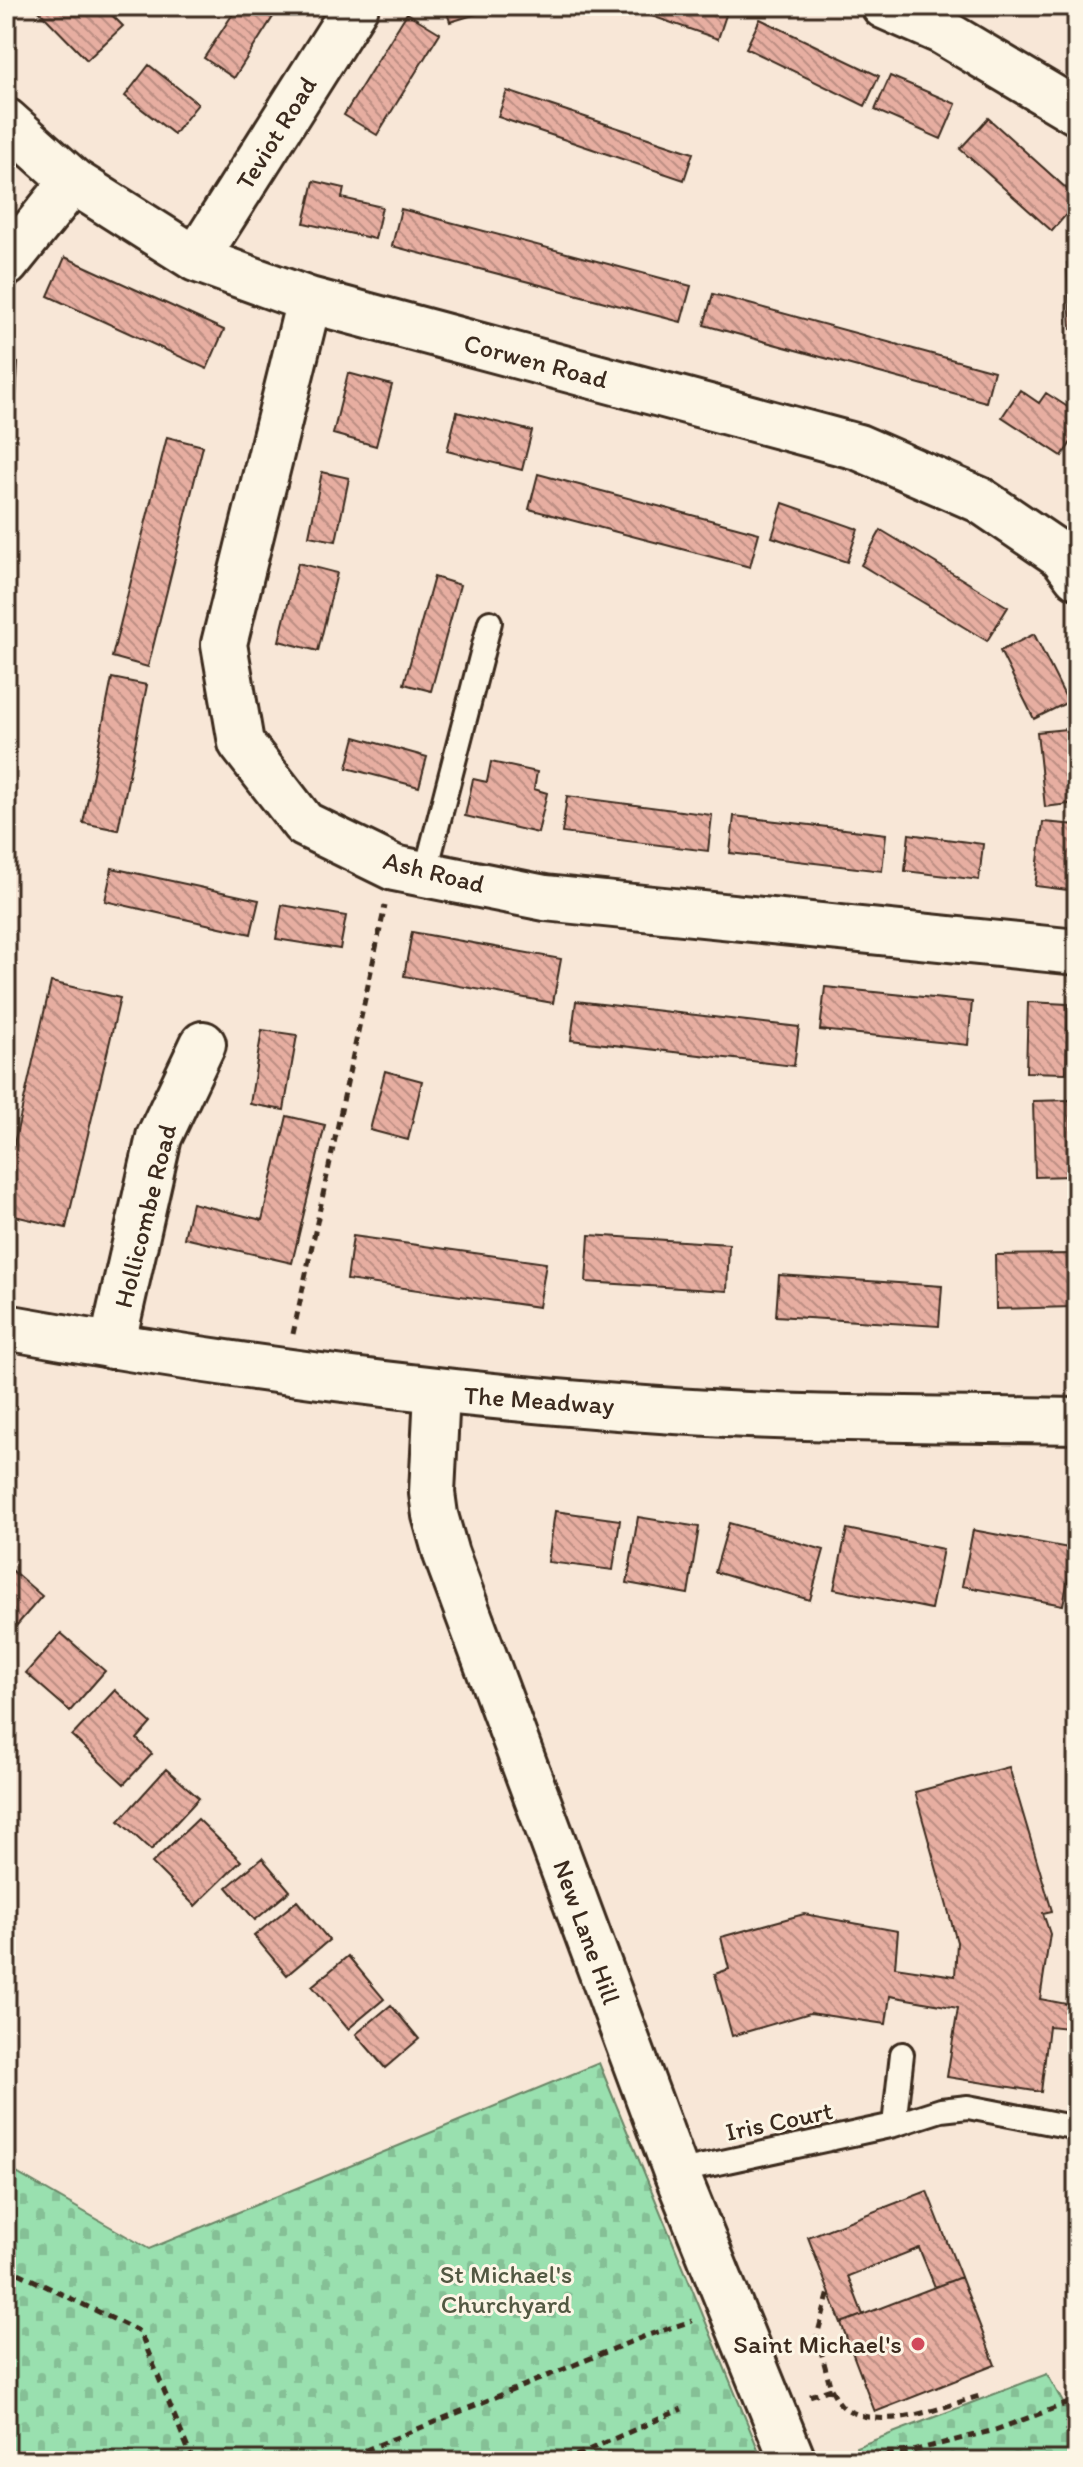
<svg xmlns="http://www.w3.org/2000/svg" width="1083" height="2467" viewBox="0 0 1083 2467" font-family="Itim,sans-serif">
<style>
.cemetery{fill:url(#cemetery-stones);stroke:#6a8566;stroke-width:2}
.building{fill:url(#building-back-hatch);stroke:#3b2a1e;stroke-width:2}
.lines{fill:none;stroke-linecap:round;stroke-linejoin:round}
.lane-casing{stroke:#3b2a1e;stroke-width:28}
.street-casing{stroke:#3b2a1e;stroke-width:50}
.secondary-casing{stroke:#3b2a1e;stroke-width:50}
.path{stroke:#3b2a1e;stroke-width:5;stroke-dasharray:8 6;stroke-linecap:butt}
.lane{stroke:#fcf5e5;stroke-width:22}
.street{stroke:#fcf5e5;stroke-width:44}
.secondary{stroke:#fcf5e5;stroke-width:44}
.poi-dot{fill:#d1495b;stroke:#fcf5e5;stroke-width:3}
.labels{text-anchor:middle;stroke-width:6;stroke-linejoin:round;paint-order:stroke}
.street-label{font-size:26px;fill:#3b2a1e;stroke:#fcf5e5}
.park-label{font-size:26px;fill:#525842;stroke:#fcf5e5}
.poi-label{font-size:26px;fill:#3b2a1e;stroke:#fcf5e5;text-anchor:end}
</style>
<defs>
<pattern id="cemetery-stones" width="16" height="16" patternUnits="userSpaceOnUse" patternTransform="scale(2)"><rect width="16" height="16" fill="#99e0af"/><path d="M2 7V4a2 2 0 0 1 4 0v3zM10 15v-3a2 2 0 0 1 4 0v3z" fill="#85c096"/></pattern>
<pattern id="building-back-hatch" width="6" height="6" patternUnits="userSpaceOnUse" patternTransform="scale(2)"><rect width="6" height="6" fill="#e7aea1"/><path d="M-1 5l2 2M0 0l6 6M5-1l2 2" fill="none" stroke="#bc8e83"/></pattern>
</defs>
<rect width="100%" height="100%" fill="#f8e7d7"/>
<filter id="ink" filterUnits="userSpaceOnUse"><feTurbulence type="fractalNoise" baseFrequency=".0125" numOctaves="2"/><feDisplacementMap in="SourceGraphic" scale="16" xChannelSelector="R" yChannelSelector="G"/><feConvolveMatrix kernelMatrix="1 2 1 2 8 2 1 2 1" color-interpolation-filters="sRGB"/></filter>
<g filter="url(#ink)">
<path class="cemetery" d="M599 2063 763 2461H6V2167L149 2249Z
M1047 2374 1076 2426 1068 2461H861L856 2447Z"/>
<path class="building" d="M34 6H103L123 26 87 60Z
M238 6H280L234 78 204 58Z
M445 6H503L450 22Z
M623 6H729L718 39Z
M407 13 440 33 377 135 344 115Z
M760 19 879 76 865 106 746 48Z
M149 65 198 104 174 134 125 96Z
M890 76 956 104 941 139 875 110Z
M507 91 693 153 684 180 498 117Z
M988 118 1077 198V202L1052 231 960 149Z
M314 181 344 188 342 198 382 207 375 239 304 223Z
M401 209 691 286 681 322 392 246Z
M65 257 224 330 207 369 48 296Z
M1067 263H1077V329H1071Z
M713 294 994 371 986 402 704 325Z
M6 362 18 363 15 413H6Z
M348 373 392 385 376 446 333 434Z
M1020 390 1039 403 1046 393 1077 413V433L1062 456 1002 417Z
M457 412 532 431 522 470 447 451Z
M167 437 203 446 148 667 112 657Z
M322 472 349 478 336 541 309 536Z
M538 474 759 533 750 567 529 509Z
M783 503 858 529 847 562 772 537Z
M881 530 1008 607 987 641 861 565Z
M298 563 337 573 318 651 279 641Z
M434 577 460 585 431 691 404 684Z
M1034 634 1068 702 1034 719 1000 651Z
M112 678 147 685 118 830 83 823Z
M1076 728 1077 803 1045 807 1037 732Z
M355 737 427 757 419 787 347 768Z
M491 762 537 772 534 789 547 793 538 833 465 816 473 779 487 782Z
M567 796 712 815 708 851 562 833Z
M734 816 886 834 882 871 730 853Z
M1043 822 1077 825V891L1035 886Z
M909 834 983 844 979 880 905 871Z
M112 868 259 900 251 934 105 901Z
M282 905 346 916 340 949 276 939Z
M412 932 561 959 553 1003 404 976Z
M51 982 120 998 66 1228 6 1214V1179Z
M825 987 972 1002 968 1045 820 1030Z
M576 1001 799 1027 794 1066 571 1040Z
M1028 1002 1068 1004 1066 1073 1026 1072Z
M262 1030 297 1035 284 1110 250 1104Z
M385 1071 422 1081 408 1140 370 1130Z
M1070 1100 1072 1176 1035 1177 1033 1101Z
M287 1116 325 1125 292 1263 184 1238 192 1203 262 1220Z
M589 1235 729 1244 727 1291 586 1282Z
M353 1236 546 1263 539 1307 347 1280Z
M1071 1254 1072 1307 996 1309 995 1255Z
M779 1275 942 1286 939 1326 776 1316Z
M555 1511 620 1520 613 1570 548 1562Z
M638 1517 699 1527 688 1594 627 1583Z
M729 1523 824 1550 810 1600 715 1572Z
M847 1529 943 1549 931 1609 834 1589Z
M973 1530 1074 1549 1063 1605 962 1586Z
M6 1565 42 1596 17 1625 6 1616Z
M61 1633 105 1671 70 1711 26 1673Z
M115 1690 151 1723 137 1739 152 1754 124 1784 72 1736Z
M1009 1767 1052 1911 1043 1913 1050 1934 1040 1999 1077 2006V2029L1049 2026 1041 2092 947 2077 958 2008 890 1996 886 2024 810 2013 732 2036 715 1974 729 1969 721 1937 804 1914 898 1931 895 1967 955 1976 957 1942 915 1792Z
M166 1769 199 1798 151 1850 119 1821Z
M198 1819 241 1861 195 1906 152 1863Z
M262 1858 290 1891 255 1920 227 1887Z
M297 1901 329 1940 287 1975 254 1936Z
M348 1956 384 1999 348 2029 312 1986Z
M391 2005 419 2039 385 2068 356 2034Z
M927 2191 961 2277 935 2287 919 2248 848 2276 863 2315 841 2323 808 2237Z
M961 2277 995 2365 875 2412 841 2323Z"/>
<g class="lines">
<defs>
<path id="lane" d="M425 874 490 622
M894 2125 941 2110 968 2107 1077 2128
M676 2172 894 2125 902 2054"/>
<path id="street" d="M884 6 941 31 1077 112
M6 121 73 181 196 259 309 300 858 447 980 500 1062 556 1077 576
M196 259 356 6
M6 264 73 181
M309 300 224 644 241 743 304 824 394 868 545 898 1077 952
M112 1346 159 1137 203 1044
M437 1392 432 1493 435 1515 446 1554 676 2172 793 2461"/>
<path id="secondary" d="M6 1327C244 1370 485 1401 726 1414 843 1420 960 1419 1077 1421"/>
</defs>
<use href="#lane" class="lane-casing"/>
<use href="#street" class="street-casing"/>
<use href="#secondary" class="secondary-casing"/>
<path class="path" d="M293 1334 385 906
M6 2267 140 2332 193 2461
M831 2389C835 2395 839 2405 846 2409 885 2432 940 2407 980 2396
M810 2396 831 2389 817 2336 829 2292
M830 2459 912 2451 995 2430 1077 2400
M339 2461 645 2336 692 2321
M563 2461 682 2409"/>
<use href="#lane" class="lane"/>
<use href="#street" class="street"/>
<use href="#secondary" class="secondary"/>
</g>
</g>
<circle class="poi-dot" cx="918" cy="2344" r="8"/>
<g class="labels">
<g class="street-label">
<text transform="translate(276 133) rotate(-58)" y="9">Teviot Road</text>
<text transform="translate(536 361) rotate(15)" y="9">Corwen Road</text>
<text transform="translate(434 872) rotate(14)" y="9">Ash Road</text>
<text transform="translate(145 1216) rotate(-76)" y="9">Hollicombe Road</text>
<text transform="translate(539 1400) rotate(4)" y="9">The Meadway</text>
<text transform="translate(587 1932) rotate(70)" y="9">New Lane Hill</text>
<text transform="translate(779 2121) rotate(-12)" y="9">Iris Court</text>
</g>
<g class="park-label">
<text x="506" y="2283">St Michael's<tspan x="506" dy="30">Churchyard</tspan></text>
</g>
<g class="poi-label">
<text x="902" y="2353">Saint Michael's</text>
</g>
</g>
<rect width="1083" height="2467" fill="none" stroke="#fcf5e5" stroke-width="32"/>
<rect x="16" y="16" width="1051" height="2435" fill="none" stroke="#3b2a1e" stroke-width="3" filter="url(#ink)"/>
</svg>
